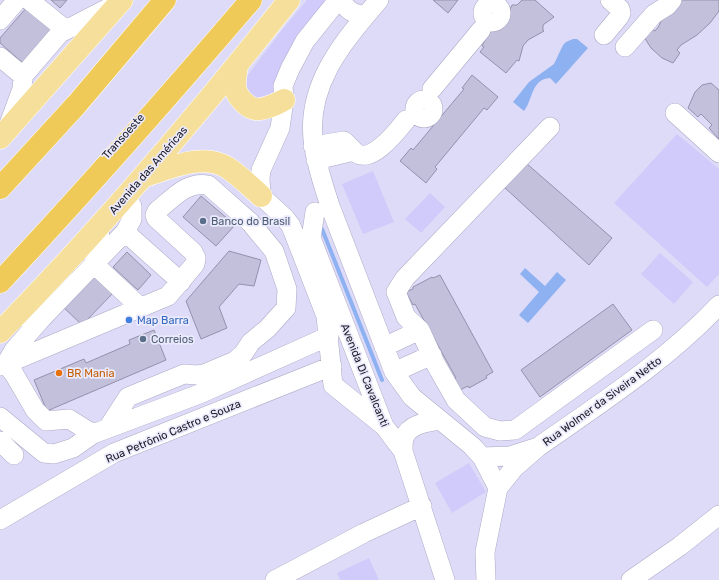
<svg xmlns="http://www.w3.org/2000/svg" width="719" height="580" viewBox="0 0 719 580" font-family="Rubik,sans-serif">
<style>
.green{fill:#d0cbfa}
.water{fill:#8eb1f1}
.lines{fill:none;stroke-linecap:round;stroke-linejoin:round}
.stream{stroke:#8eb1f1;stroke-width:4}
.building{fill:#c3c0dc;stroke:#9491ac}
.minor-casing{stroke:#aca9c5;stroke-width:20}
.major-casing{stroke:#fff;stroke-width:23}
.highway-casing{stroke:#fff;stroke-width:23}
.minor{stroke:#fff;stroke-width:19}
.major{stroke:#f5df9b;stroke-width:22}
.highway{stroke:#efca58;stroke-width:22}
.service-dot{fill:#5c6f8a;stroke:#ebeafc;stroke-width:1.5}
.shop-dot{fill:#3f7fe0;stroke:#ebeafc;stroke-width:1.5}
.food-dot{fill:#e8710a;stroke:#ebeafc;stroke-width:1.5}
.labels{text-anchor:middle;stroke-width:3.5;stroke-linejoin:round;paint-order:stroke}
.street-label{font-size:11px;fill:#191822;stroke:#ebeafc}
.service-label{font-size:11px;fill:#4e5e75;stroke:#ebeafc;text-anchor:start}
.shop-label{font-size:11px;fill:#366cbe;stroke:#ebeafc;text-anchor:start}
.food-label{font-size:11px;fill:#c56008;stroke:#ebeafc;text-anchor:start}
</style>
<rect width="100%" height="100%" fill="#dedbf8"/>
<path class="green" d="M307 0H329L276 93 265 102 248 96 245 82 247 76 282 30Z
M677 134 719 169V274L707 287 614 203Z
M373 171 394 222 363 234 342 184Z
M430 193 445 207 421 233 405 219Z
M660 253 693 282 674 304 641 274Z
M469 463 486 492 452 513 435 483Z
M369 558 379 580H340L337 573Z"/>
<path class="water" d="M573 39H577L588 48 556 84 550 78C531 79 533 100 524 111L513 102 529 82 554 64 563 45 566 42Z
M525 268 545 286 557 272 566 280 528 323 519 315 539 292 520 274Z"/>
<g class="lines">
<path class="stream" d="M322 229 382 380"/>
</g>
<path class="building" d="M51 0H67L60 8Z
M433 0H458L448 13Z
M522 0H535L554 17 543 25V30L544 31 528 40 523 46 519 61 517 60 506 73 480 52 484 47 482 46 489 33 500 26 506 19 512 5H517Z
M678 0H719V11L710 23 697 35 681 45 677 50 680 53 673 63 662 58 651 48 644 37 652 29 655 31 659 26 662 18Z
M27 7 53 29 23 63 0 43V38Z
M472 75 498 97 487 110 484 108 435 167 437 169 426 183 400 161 411 148 413 150 464 89 462 88Z
M711 83 719 90V139L709 128 712 125 701 114 698 117 688 108 695 92 702 85Z
M526 163 612 238 589 265 504 187Z
M201 196 235 225 216 246 183 217Z
M229 251 261 260 254 286 239 284 219 307 227 328 201 339 186 301Z
M127 252 151 275 138 290 113 267Z
M91 270 114 292 82 325 59 303Z
M440 275 493 372 486 376 487 378 469 388 468 386 460 390 454 379 456 378 415 304 413 305 406 292 413 289V287L432 277 433 278Z
M613 304 632 330 540 397 521 370Z
M154 330 166 360 47 411 34 380 84 359 86 363 130 344 129 340Z"/>
<g class="lines">
<defs>
<path id="minor" d="M29 0 66 30
M338 0 305 41 290 69 283 86 284 100 280 128 261 170 260 178 261 196 285 218 291 226 326 316 333 385 384 426
M341 0C347 11 354 14 365 16
M379 0C342 43 304 87 314 147 317 167 324 187 330 206L394 372 412 397 472 446 482 457 498 488 485 552 486 580
M483 13a9 9 0 1 1 18 0a9 9 0 1 1-18 0Z
M0 20 17 0
M604 35 619 17 621 13 620 9 610 0
M625 47 654 14 667 6 672 0
M0 57 23 76
M432 89 481 30
M415 109a9 9 0 1 1 18 0a9 9 0 1 1-18 0Z
M675 113 719 153
M8 127 22 89 23 76 60 33 116 4
M550 127 405 278 396 292 406 317 420 330 435 363 456 400 485 427 500 431 515 430 653 330
M313 146 344 141 354 151 316 160
M354 151C369 168 398 130 406 120
M132 206V219L125 232 94 264 141 308
M315 212 311 238 384 426 403 451 445 580
M125 232 181 282
M42 318 14 350 6 364 14 374 35 410 46 421 69 419 93 434
M31 323 42 318 94 264 101 224
M384 347 420 330
M0 366 6 364 168 296 195 264 196 258 193 252 156 218 155 215 157 211C173 198 187 181 208 185L250 222 274 251 287 289 286 308 267 329 251 342 243 354 235 361 204 374 197 375 184 374 128 397 108 428
M394 372 432 355
M0 417 44 453 54 454 73 448 93 434 202 393 329 336
M0 441 14 455
M538 447C601 403 666 361 719 305
M403 451C403 447 403 442 404 438 409 424 427 422 440 420
M482 457 510 456 538 447 514 468 498 488
M0 520 114 453 332 366
M275 580 364 533 422 506
M631 580 680 546 719 515"/>
<path id="major" d="M237 66C236 72 235 79 235 85 235 96 249 111 260 109 269 108 276 104 284 100
M0 138 122 0
M145 176C170 168 204 152 228 168 240 176 251 187 261 196
M0 332C103 227 198 115 289 0"/>
<path id="highway" d="M0 188 77 104 165 0
M0 282C86 190 169 96 251 0"/>
</defs>
<use href="#minor" class="minor-casing"/>
<use href="#major" class="major-casing"/>
<use href="#highway" class="highway-casing"/>
<use href="#minor" class="minor"/>
<use href="#major" class="major"/>
<use href="#highway" class="highway"/>
</g>
<g class="service-dot">
<circle cx="203" cy="221" r="4"/>
<circle cx="143" cy="339" r="4"/>
</g>
<circle class="shop-dot" cx="129" cy="320" r="4"/>
<circle class="food-dot" cx="59" cy="373" r="4"/>
<g class="labels">
<g class="street-label">
<text transform="translate(123 136) rotate(-48)" y="4">Transoeste</text>
<text transform="translate(148 170) rotate(-49)" y="4">Avenida das Américas</text>
<text transform="translate(365 375) rotate(68)" y="4">Avenida Di Cavalcanti</text>
<text transform="translate(602 401) rotate(-36)" y="4">Rua Wolmer da Siveira Netto</text>
<text transform="translate(173 431) rotate(-23)" y="4">Rua Petrônio Castro e Souza</text>
</g>
<g class="service-label">
<text x="211" y="225">Banco do Brasil</text>
<text x="151" y="343">Correios</text>
</g>
<g class="shop-label">
<text x="137" y="324">Map Barra</text>
</g>
<g class="food-label">
<text x="67" y="377">BR Mania</text>
</g>
</g>
</svg>
